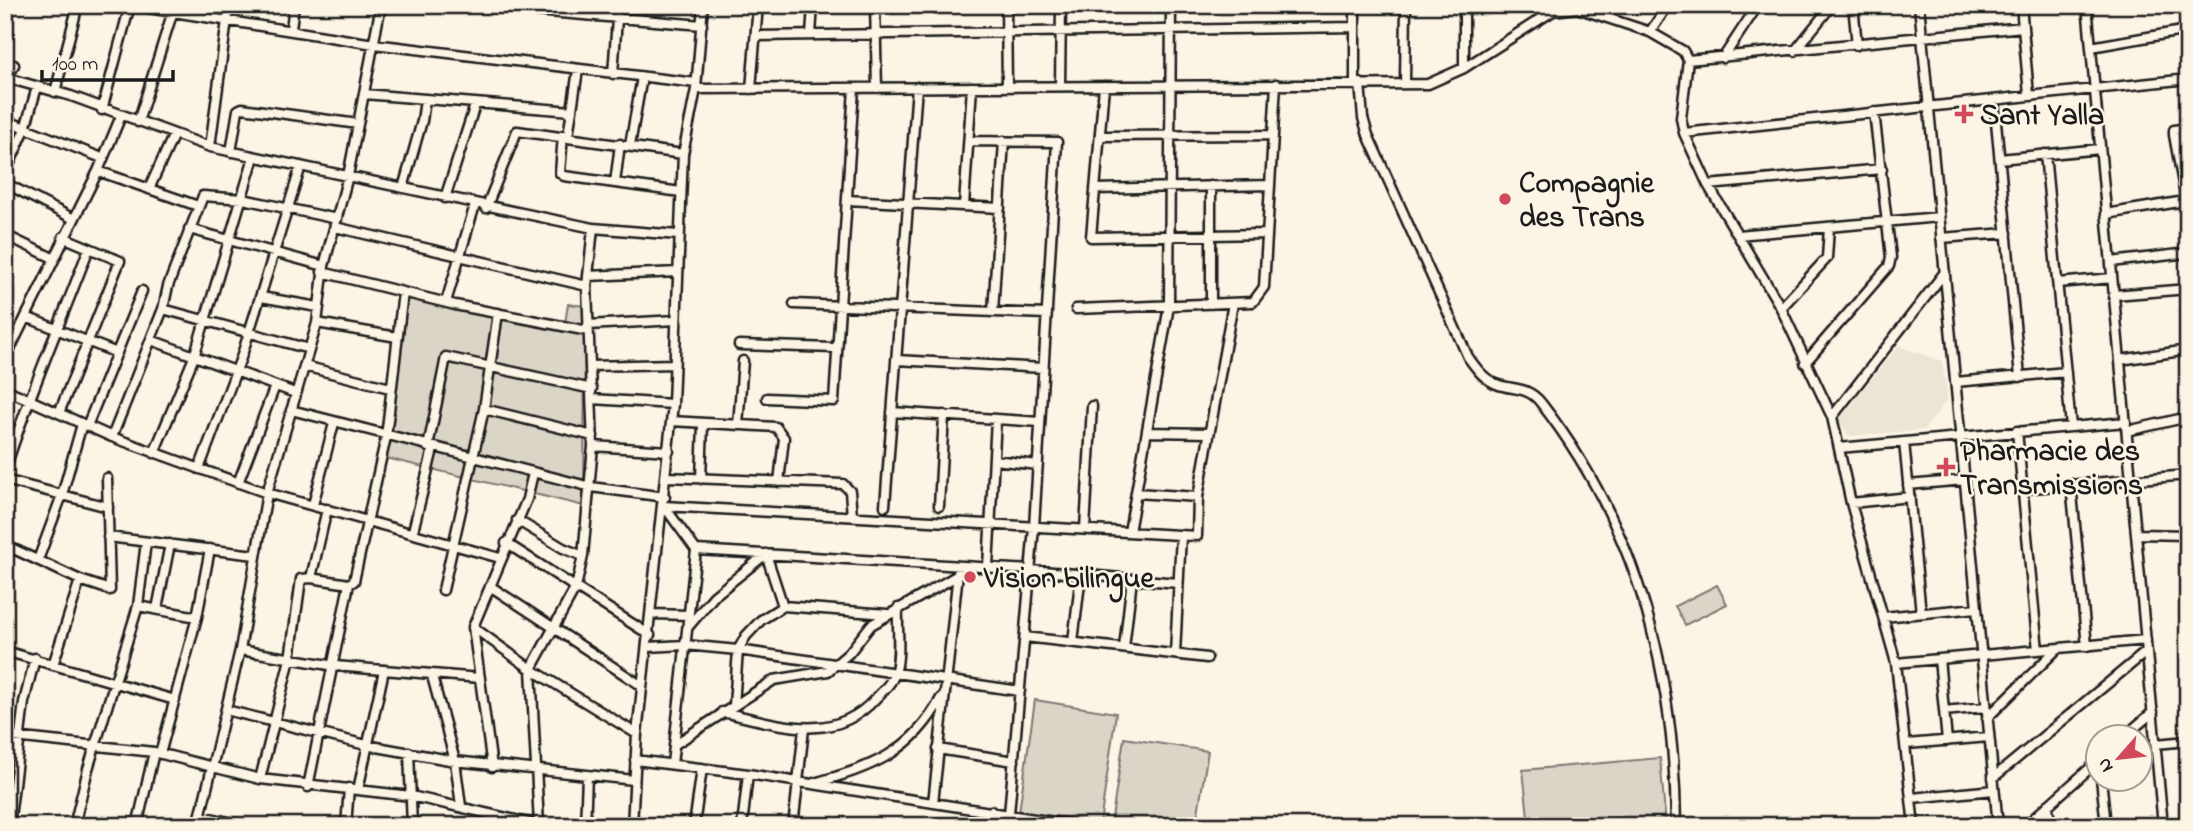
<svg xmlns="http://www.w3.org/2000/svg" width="2193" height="831" viewBox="0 0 2193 831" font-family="'Indie Flower',sans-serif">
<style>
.built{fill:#ebe5d6}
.green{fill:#dbd5c8;stroke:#7c7872;stroke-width:2}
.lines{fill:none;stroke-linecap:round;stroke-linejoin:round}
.minor-casing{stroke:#1c1c1c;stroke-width:13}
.minor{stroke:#fcf5e5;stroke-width:8}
.poi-dot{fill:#d1495b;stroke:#fcf5e5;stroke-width:2.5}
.labels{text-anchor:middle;stroke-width:5;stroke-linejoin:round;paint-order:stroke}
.poi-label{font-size:30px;font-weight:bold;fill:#1c1c1c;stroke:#fcf5e5;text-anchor:start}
</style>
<rect width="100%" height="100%" fill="#fcf5e5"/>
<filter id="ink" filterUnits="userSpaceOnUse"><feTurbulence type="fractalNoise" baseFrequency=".0143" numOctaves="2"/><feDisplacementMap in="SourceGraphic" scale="14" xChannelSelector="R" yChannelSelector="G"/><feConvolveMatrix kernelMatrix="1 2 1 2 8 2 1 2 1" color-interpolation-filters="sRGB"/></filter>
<g filter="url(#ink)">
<path class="built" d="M1898 346 1942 361 1948 399 1924 430 1849 436 1838 421Z"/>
<path class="green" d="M408 291 565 323 568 304 585 306 584 506 382 457 404 292Z
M1717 585 1727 604 1685 625 1675 606Z
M1035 700 1116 713 1100 824 1019 812Z
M1124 738 1208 751 1196 826 1111 824Z
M1660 758 1666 826H1529L1523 770Z"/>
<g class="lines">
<defs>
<path id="minor" d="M129 5 374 44 696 83
M466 5 702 25
M875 5 877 88
M1006 5 1007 87
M1464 5V68
M1853 5 1857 45
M1919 5 1998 826
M2021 5 2029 95
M2087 5 2163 826
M291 29 294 5
M1650 32 1668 5
M811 35 813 5
M756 36 1355 27
M2091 47 2188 30
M1795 51 1832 5
M1723 58 1758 5
M1688 60 2023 27
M613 74 618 5
M7 78 71 96 210 147 593 228 678 235
M5 82 14 65
M1355 83V5
M1360 83 1363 118 1368 135 1468 357C1477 369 1484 380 1499 385 1515 390 1529 387 1541 403 1637 526 1675 671 1676 826
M1405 83 1406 5
M1060 86 1061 5
M1104 86 1091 237 1267 234
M696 89 1428 84 1464 68 1553 11 1577 8 1650 32 1683 51 1688 60 1681 118 1684 133 1708 185 1781 308 1832 417 1851 503 1896 663 1914 826
M751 89 758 5
M55 92 78 5
M364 94 572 111
M1994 100 2020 377
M102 110 130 5
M5 120 102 158
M138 122 173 11
M2188 128 2174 130V135L2188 211
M1684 133 2188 79
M563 135 560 173 564 176 681 192
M568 136 578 70
M1100 136 1273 135
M969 141 1057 142 1034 527 1009 814
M630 145 642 77
M210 147 229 5
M231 152 238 110 242 108 358 124
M2045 154 2071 427
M2000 159 2100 149
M98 171 198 206
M5 174 25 129 37 87
M5 183 72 218
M615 183 620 144
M1708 185 1882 169
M403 188 422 121 425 100
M149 189 174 134
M1095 189 1270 185
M445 198 475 105
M847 200 1000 208
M964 206 972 87
M486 208 517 131 683 154
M2106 214 2185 201
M335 227 587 286
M189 229 324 266
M5 235 53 258
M1738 235 1939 217
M1941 238 2007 233
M2111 262 2188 253
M322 272 455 305 588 331
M588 276 678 272
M2058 283 2112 278
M2114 295 2188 289
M261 297 318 307
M446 302 475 205
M794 304 1047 314
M1211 304V186
M1781 308 1827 258 1829 227
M163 309 309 349
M1076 309 1253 302 1264 287 1276 84
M993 312 1004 141
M26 317 117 353
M317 323 397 337
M588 325 676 320
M151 340 295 393
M739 345 835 348
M5 359 98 171 121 116
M896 360 1043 368
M2120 360 2188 350
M1805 363 1889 266 1891 257 1874 112
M304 366 390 388
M590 366 674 364
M1955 382 2066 372
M5 389 112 437 267 493 500 558
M767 398 834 401 854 88
M592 399 673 404
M484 409 593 436
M291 410 591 487 665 497
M892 412 1040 422
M59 413 120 261 63 237
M1832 417 1945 272
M671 421 776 427 784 438 779 482
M738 425 743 361
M87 426 142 291
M2017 431 2038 650
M2127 431 2188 417
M1147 432 1209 433
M112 437 163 309 168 286 203 196 243 199 337 219
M1904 442 1921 613
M593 446 669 451
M428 447 446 357 592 389
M1839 448 2126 422
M154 453 194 357 254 157
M994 460 1038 465
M199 469 242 355 301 166
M5 470C29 394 61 322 89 248
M667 477 843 484 850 491 852 516
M701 479 703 424
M5 480 108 507
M238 483 275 386
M2071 484 2087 646
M1908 485 1965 480
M2022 489 2188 475
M1136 493 1198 497
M1851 503 1910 497
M313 505 334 423
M664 506 1197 536 1198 497 1233 303
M664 506 696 550 672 764
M885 506 917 87
M939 506 944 415
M517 520 563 548 583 556
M1085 529 1092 406
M413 531 433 449
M1129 532 1169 306 1171 5
M2136 534 2188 535
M108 537 255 555
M506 543 650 635
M5 545 80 580 110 590 107 478
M696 550 1031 570 1178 583
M38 560 62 495 82 424
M988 567 996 419
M311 578 327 509
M490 586 642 686
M443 590 484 409 498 313
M138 606 146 542
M157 609 170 544
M652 614 688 615
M1883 617 1977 608
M473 627 531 669 637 734
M688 627 714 596 766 554 783 606
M1025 637 1207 658
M1073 642 1081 574
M648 647 685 645 738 650 1020 691
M1124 648 1132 579
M240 650 335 666 480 678
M5 651 175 700
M1175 654 1181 535
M1939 659 1947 741
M1896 663 2146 640
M53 665 80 580
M432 676 455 761 461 806
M734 705 738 650 746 636 761 620 783 606 887 614
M226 710 366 745 455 761 634 780
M1944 711 1986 707
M722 712C775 723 833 746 875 699 882 692 892 683 895 673 901 655 897 628 898 608
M1987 718 2057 649
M5 736 154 752 260 779 411 796 542 826
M2125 736 2153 712
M1907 744 1989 737
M2156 744 2188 741
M674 745 774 680 828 671 849 653 871 625 958 575
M938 749 1014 761
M409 752 412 826
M160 754 197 617 210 549
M635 760 748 774 1080 826
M492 767 473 627 527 499 533 473
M1993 778 2147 651
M2101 778 2106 826
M260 779 290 659 301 579 311 578 349 584 354 581 386 437 403 292
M814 783C870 768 912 753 941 698
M308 787 349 584
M358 790 384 670
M1912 798 1994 790
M933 803 958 573
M2048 805 2050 826
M201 816 248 826
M539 825 531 669 576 587 583 556 593 446 587 286 593 228
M9 826 24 702 35 658
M74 826 88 769 138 606 197 617
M137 826 154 752
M198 826 240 650 267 493 317 323 324 266 348 176 381 5
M333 826 346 824
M346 826 349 788
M585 826 587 776
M632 826 637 734 673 404 683 154 696 89 703 5
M694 826 702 768
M742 826 748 774
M793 826 804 729
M989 826 991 811
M2025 826 2098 761"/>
</defs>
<use href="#minor" class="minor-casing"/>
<use href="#minor" class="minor"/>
</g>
</g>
<g class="poi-dot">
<path d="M1960.5 103.5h7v7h7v7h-7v7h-7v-7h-7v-7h7z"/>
<circle cx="1505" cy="199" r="7"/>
<path d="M1942.5 456.5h7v7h7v7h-7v7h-7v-7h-7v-7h7z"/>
<circle cx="970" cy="577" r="7"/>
</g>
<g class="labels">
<g class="poi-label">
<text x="1980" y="124">Sant Yalla</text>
<text x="1519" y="192">Compagnie<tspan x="1519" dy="34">des Trans</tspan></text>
<text x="1960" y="460">Pharmacie des<tspan x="1960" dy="34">Transmissions</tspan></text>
<text x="984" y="587">Vision bilingue</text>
</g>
</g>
<rect width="2193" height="831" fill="none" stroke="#fcf5e5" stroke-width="28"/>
<rect x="14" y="14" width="2165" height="803" fill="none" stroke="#1c1c1c" stroke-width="2.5" filter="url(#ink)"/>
<g transform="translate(2119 758) rotate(242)"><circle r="33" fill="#fcf5e5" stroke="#a29e95" stroke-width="2"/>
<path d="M0-5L12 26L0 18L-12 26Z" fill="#d1495b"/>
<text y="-10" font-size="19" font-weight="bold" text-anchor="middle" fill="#1c1c1c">N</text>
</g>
<path d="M42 70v10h131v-10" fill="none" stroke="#1c1c1c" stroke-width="3.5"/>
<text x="52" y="70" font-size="21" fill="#1c1c1c" stroke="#fcf5e5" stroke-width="5" paint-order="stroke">100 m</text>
</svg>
